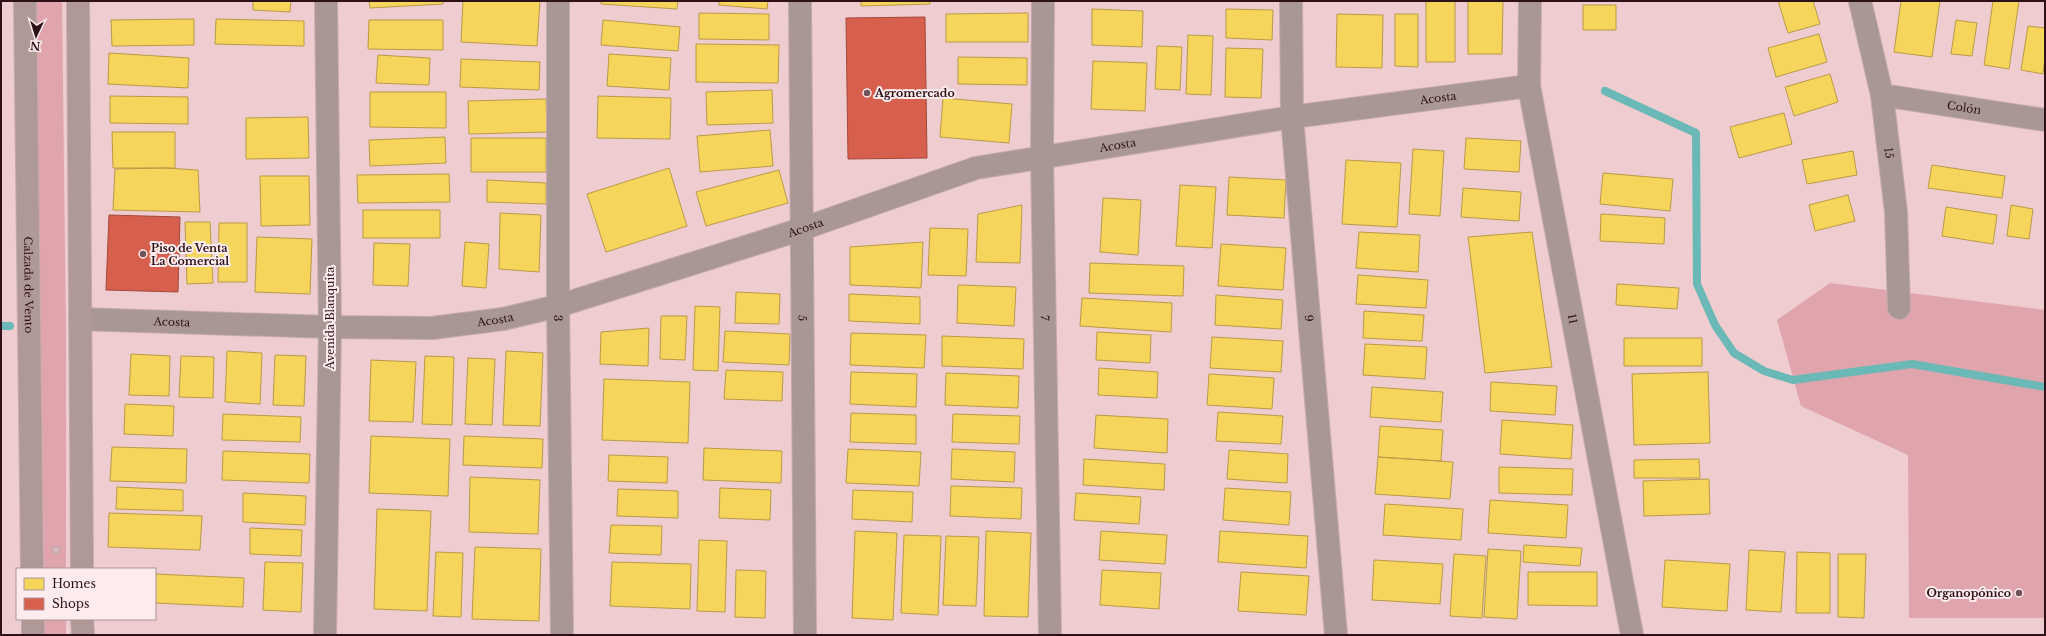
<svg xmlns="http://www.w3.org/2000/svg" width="2046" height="636" viewBox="0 0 2046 636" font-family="'Libre Baskerville',serif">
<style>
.green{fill:#e0a4ac}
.homes{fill:#f6d55c;stroke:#ba9a47}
.shops{fill:#d6604d;stroke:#a3483c}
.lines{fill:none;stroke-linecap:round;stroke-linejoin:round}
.stream{stroke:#6ab9b6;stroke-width:8}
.building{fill:#d3b6bd;stroke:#bb9fa7}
.minor-casing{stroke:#c5a9ad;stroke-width:24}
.tertiary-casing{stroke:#c5a9ad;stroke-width:24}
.primary-casing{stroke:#c5a9ad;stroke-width:24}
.minor{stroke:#a89794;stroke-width:22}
.tertiary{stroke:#a89794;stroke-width:22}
.primary{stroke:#af9996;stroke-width:22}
.poi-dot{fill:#715257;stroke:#fdecee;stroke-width:1.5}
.labels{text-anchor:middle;stroke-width:4;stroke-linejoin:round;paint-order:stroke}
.poi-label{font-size:11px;font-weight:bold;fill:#2d1116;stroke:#fdecee;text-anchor:start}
.street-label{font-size:11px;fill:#2d1116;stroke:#fdecee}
</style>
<rect width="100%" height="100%" fill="#eeccd0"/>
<path class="green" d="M36 1H62L66 333V569H44Z
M1830 283 2045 310V618H1909L1908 455 1801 406 1777 320Z
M44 619H66V635H45Z"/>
<path class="homes" d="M253 1H291L290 12 253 10Z
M369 1H443V4L370 8Z
M463 1H540L537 46 461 42Z
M601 1H678L677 9 601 4Z
M719 1H768L767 9 719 5Z
M861 1H930V4L861 6Z
M1426 1H1455V62H1426Z
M1468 1H1503L1502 54H1468Z
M1778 1H1813L1820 24 1788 33Z
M1901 1H1940L1932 57 1894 52Z
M1993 1H2019L2009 69 1984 65Z
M1583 5H1616V30H1583Z
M1092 9 1143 11 1142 47 1092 45Z
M1226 9 1273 10 1272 40 1226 38Z
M699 13 769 14V40L699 39Z
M1028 13V42H946V14Z
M1337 14 1383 15 1382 68 1336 67Z
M1395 14H1418V67L1395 66Z
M194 19V45L112 46 111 20Z
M216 19 304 21V46L215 44Z
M369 20H443V50L368 49Z
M603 20 680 27 678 51 601 45Z
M1956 20 1977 23 1972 56 1951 54Z
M2028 26 2045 28V57L2043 74 2021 70Z
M1819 34 1827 62 1776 77 1768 48Z
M1188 35 1213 36 1211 95 1186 94Z
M696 44 779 45 778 83 696 82Z
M1157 46 1182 47 1180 90 1155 89Z
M1226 48 1263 49 1261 98 1225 97Z
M109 53 189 58 188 88 108 84Z
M609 54 671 58 669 90 607 86Z
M378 55 430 58 429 85 376 83Z
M958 57 1027 58V85L958 84Z
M461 59 540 62 539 90 460 87Z
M1093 61 1147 63 1145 111 1091 109Z
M1830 74 1838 102 1794 116 1785 87Z
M772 90 773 123 707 125 706 92Z
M370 92H446V128L370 127Z
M110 96 188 97V124L110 123Z
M598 96 671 98 670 139 597 138Z
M943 98 1012 104 1009 143 940 137Z
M546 99 547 132 469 134 468 101Z
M1784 113 1792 144 1739 158 1730 127Z
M308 117 309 158 246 159V118Z
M770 130 773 166 700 172 697 136Z
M112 132H175V168H113Z
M445 137 446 163 370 166 369 140Z
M471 138H546V172H471Z
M1466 138 1521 141 1519 172 1464 169Z
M1413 149 1444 151 1440 216 1409 214Z
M1853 151 1857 175 1807 184 1802 160Z
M1346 160 1401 163 1397 227 1342 224Z
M1932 165 2005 176 2002 198 1928 188Z
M164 168 198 170 200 212 113 210 115 169Z
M669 168 687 226 606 252 587 194Z
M779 170 788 203 706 226 696 192Z
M1603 173 1673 179 1670 211 1600 204Z
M449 174 450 202 358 203 357 175Z
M260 176H309L310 225 261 226Z
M1229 177 1286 180 1284 218 1227 215Z
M487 180 546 183V204L487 202Z
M1180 185 1216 187 1212 248 1176 246Z
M1463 188 1521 192 1519 221 1461 217Z
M1848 195 1855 221 1815 231 1809 205Z
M1103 198 1141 200 1138 255 1100 252Z
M1022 205 1020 263 976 262 978 214Z
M2011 205 2033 209 2029 239 2007 236Z
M1946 207 1997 215 1993 244 1942 236Z
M363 210H440V238H363Z
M500 213 541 215 539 272 499 269Z
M1601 214 1665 218 1664 244 1600 241Z
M185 222H210L213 283 187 284Z
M219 223H247V282H218Z
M930 228 968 229 966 276 928 275Z
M1359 232 1420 235 1418 272 1356 268Z
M1532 232 1552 367 1485 373 1468 237Z
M257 237 312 239 310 294 255 292Z
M465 242 489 244 486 288 462 286Z
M923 242 921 288 850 285V247Z
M374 243 410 244 408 286 373 285Z
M1221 244 1286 248 1283 290 1218 286Z
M1090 263 1184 266 1183 296 1089 293Z
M1358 275 1428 280 1426 308 1356 304Z
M1617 284 1679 288 1677 309 1616 305Z
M958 285 1016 287 1014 326 957 323Z
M736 292 780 294 779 324 735 323Z
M849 294 920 297V324L849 321Z
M1216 295 1283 300 1281 329 1215 325Z
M1082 298 1172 303 1171 332 1080 326Z
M695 306 720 307 718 371 693 370Z
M1364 311 1424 315 1422 341 1363 338Z
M661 316H687L685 360 660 359Z
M649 328 648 366 600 364 601 332Z
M725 331 790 334 789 365 723 362Z
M1097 332 1151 335 1150 363 1096 360Z
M851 333 926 335 924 368 850 365Z
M942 336 1024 339 1023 369 942 366Z
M1212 337 1283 341 1281 372 1210 368Z
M1624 338H1702V366H1624Z
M1365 344 1427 347 1425 379 1363 375Z
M227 351 262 353 260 404 225 402Z
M506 351 543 353 540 426 503 425Z
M131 354 170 356 169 396 129 395Z
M275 355 306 356 304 406 273 405Z
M181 356 214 357 213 398 179 397Z
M425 356 454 357 452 425 422 424Z
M468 358 495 359 492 425 465 424Z
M371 360 416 362 413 422 369 421Z
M1099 368 1158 372 1157 398 1098 395Z
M726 370 783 372 782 401 724 399Z
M851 372 917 374 916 407 850 404Z
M1708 372 1710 443 1634 445 1632 374Z
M946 373 1019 376 1018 408 945 405Z
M1209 374 1274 378 1272 409 1207 405Z
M604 379 690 382 688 443 602 440Z
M1491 382 1557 386 1555 415 1490 411Z
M1372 387 1443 392 1441 422 1370 417Z
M125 404 174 406 173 436 124 434Z
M1218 412 1283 416 1281 444 1216 441Z
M851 413 916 415V444L850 442Z
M223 414 301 417 300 442 222 440Z
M953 414 1020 416 1019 444 952 442Z
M1096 415 1168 419 1167 453 1094 448Z
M1502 420 1573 425 1571 459 1500 454Z
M1380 426 1443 430 1441 461 1378 457Z
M371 436 450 439 448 496 369 493Z
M464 436 543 439 542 468 463 465Z
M112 447 187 449 186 483 110 481Z
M704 448 782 451 781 483 703 480Z
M848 449 921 452 919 486 846 483Z
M952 449 1015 452 1014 482 951 479Z
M1229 450 1288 454 1287 483 1227 479Z
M223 451 310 454 309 483 222 480Z
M609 455 668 457 667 483 608 481Z
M1378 457 1453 462 1450 499 1375 494Z
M1084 459 1165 464 1164 490 1083 485Z
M1699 459 1700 478H1634V460Z
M1499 467 1573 469 1572 495 1499 493Z
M470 477 540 480 538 534 469 532Z
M1709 479 1710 514 1644 516 1643 481Z
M951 486 1022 488 1021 519 950 516Z
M117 487 183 490V511L116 509Z
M720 488 771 490 770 520 719 518Z
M1225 488 1291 492 1289 525 1223 520Z
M618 489 678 491V518L617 516Z
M853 490 913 492 912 522 852 519Z
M243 493 306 496 305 525 243 522Z
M1076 493 1141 497 1139 524 1074 520Z
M1490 500 1568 505 1566 538 1488 533Z
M1385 504 1463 509 1461 540 1383 535Z
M377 509 431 511 427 611 374 609Z
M109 513 202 516 200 550 108 547Z
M611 525 662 526 661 555 609 553Z
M250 528 302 530 301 556 250 554Z
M855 531 897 533 893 620 852 618Z
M986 531 1031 533 1028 617 984 616Z
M1101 531 1167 535 1165 564 1099 560Z
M1220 531 1308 536 1306 568 1218 562Z
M904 535 941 536 938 615 901 613Z
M946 536 979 537 976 606 943 605Z
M699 540 727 541 725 612 697 611Z
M1524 545 1582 548 1580 566 1523 562Z
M475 547 541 549 539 621 472 619Z
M1488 549 1521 551 1517 619 1484 617Z
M1749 550 1785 552 1781 612 1746 610Z
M436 552 463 553 461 617 433 616Z
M1797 552 1830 553V613H1796Z
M1454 554 1486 556 1482 618 1450 616Z
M1838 554H1866L1864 618 1838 617Z
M1374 560 1443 564 1440 604 1372 600Z
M1665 560 1730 564 1727 611 1662 607Z
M265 562 303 563 301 612 263 610Z
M612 562 691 564 690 609 610 606Z
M736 570 766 571 765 618 735 617Z
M1102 570 1161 573 1159 609 1100 605Z
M1241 572 1309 576 1306 615 1238 611Z
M1528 572H1597V606L1528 605Z
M155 574 244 578 243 607 155 603Z"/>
<path class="shops" d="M925 17 927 158 848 159 846 18Z
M109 215 180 217 178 292 106 290Z"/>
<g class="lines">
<path class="stream" d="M1605 91 1696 133 1697 284 1715 325 1734 353 1764 371 1793 380 1912 364 2045 387
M1 326H10"/>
</g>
<path class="building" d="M52 550a4 4 0 1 1 8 0a4 4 0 1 1-8 0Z"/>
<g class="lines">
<defs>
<g id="minor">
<path id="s1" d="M558 1V306L562 635"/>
<path id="s2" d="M800 1 805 635"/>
<path id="s3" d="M1043 1 1042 158 1050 635"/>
<path id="s4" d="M1291 1 1292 117 1336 635"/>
<path id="s5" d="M1860 1 1882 95 1896 212 1899 308"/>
<path id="s6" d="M1882 95 2045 120"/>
<path id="s7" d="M80 319 330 327 432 328 503 319 558 306 802 229 976 168 1292 117 1529 86"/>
<path d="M325 635 330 327 326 1"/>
</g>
<g id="tertiary">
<path id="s8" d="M1530 1 1529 86 1632 635"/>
</g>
<g id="primary">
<path id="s9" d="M25 1 32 569"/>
<path d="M78 1 82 569"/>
<path d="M33 619V635"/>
<path d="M82 619 83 635"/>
</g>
</defs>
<use href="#minor" class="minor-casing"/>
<use href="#tertiary" class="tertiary-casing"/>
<use href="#primary" class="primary-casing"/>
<use href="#minor" class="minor"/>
<use href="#tertiary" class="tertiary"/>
<use href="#primary" class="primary"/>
</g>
<g class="poi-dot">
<circle cx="867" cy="93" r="4"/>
<circle cx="143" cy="254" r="4"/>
<circle cx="2019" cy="593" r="4"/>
</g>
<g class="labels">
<g class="poi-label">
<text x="875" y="97">Agromercado</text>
<text x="151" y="252">Piso de Venta<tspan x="151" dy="13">La Comercial</tspan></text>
<text x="2011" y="597" text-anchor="end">Organopónico</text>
</g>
<g class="street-label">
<text dy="4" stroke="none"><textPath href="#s7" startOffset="1388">Acosta</textPath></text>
<text dy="4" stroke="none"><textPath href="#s6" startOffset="83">Colón</textPath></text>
<text dy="4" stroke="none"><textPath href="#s7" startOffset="1064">Acosta</textPath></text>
<text dy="4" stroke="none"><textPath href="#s5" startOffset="155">15</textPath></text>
<text dy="4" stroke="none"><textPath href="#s7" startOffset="740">Acosta</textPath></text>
<text dy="4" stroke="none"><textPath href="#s9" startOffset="284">Calzada de Vento</textPath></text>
<text transform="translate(330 318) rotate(-90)" y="4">Avenida Blanquita</text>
<text dy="4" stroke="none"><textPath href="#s1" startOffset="317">3</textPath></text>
<text dy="4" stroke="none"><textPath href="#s2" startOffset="317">5</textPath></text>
<text dy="4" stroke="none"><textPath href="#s3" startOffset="317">7</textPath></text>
<text dy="4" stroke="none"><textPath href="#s4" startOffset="318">9</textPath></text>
<text dy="4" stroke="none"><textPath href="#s7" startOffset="416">Acosta</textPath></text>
<text dy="4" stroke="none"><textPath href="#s8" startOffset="322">11</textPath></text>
<text dy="4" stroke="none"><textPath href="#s7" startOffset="92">Acosta</textPath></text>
</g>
</g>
<rect width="2046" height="636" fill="none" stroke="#2d1116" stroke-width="4"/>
<rect x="16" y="568" width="140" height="52" fill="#fdecee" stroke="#aa9498"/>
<rect x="24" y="578" width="20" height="12" fill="#f6d55c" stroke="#aa9498"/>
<text x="52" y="588" font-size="12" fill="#2d1116">Homes</text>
<rect x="24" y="598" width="20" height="12" fill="#d6604d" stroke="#aa9498"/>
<text x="52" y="608" font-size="12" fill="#2d1116">Shops</text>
<g transform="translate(36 36) rotate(184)" stroke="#fdecee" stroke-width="3" paint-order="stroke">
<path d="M0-3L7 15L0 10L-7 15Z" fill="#2d1116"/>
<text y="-6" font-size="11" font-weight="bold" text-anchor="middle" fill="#2d1116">N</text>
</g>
</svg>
